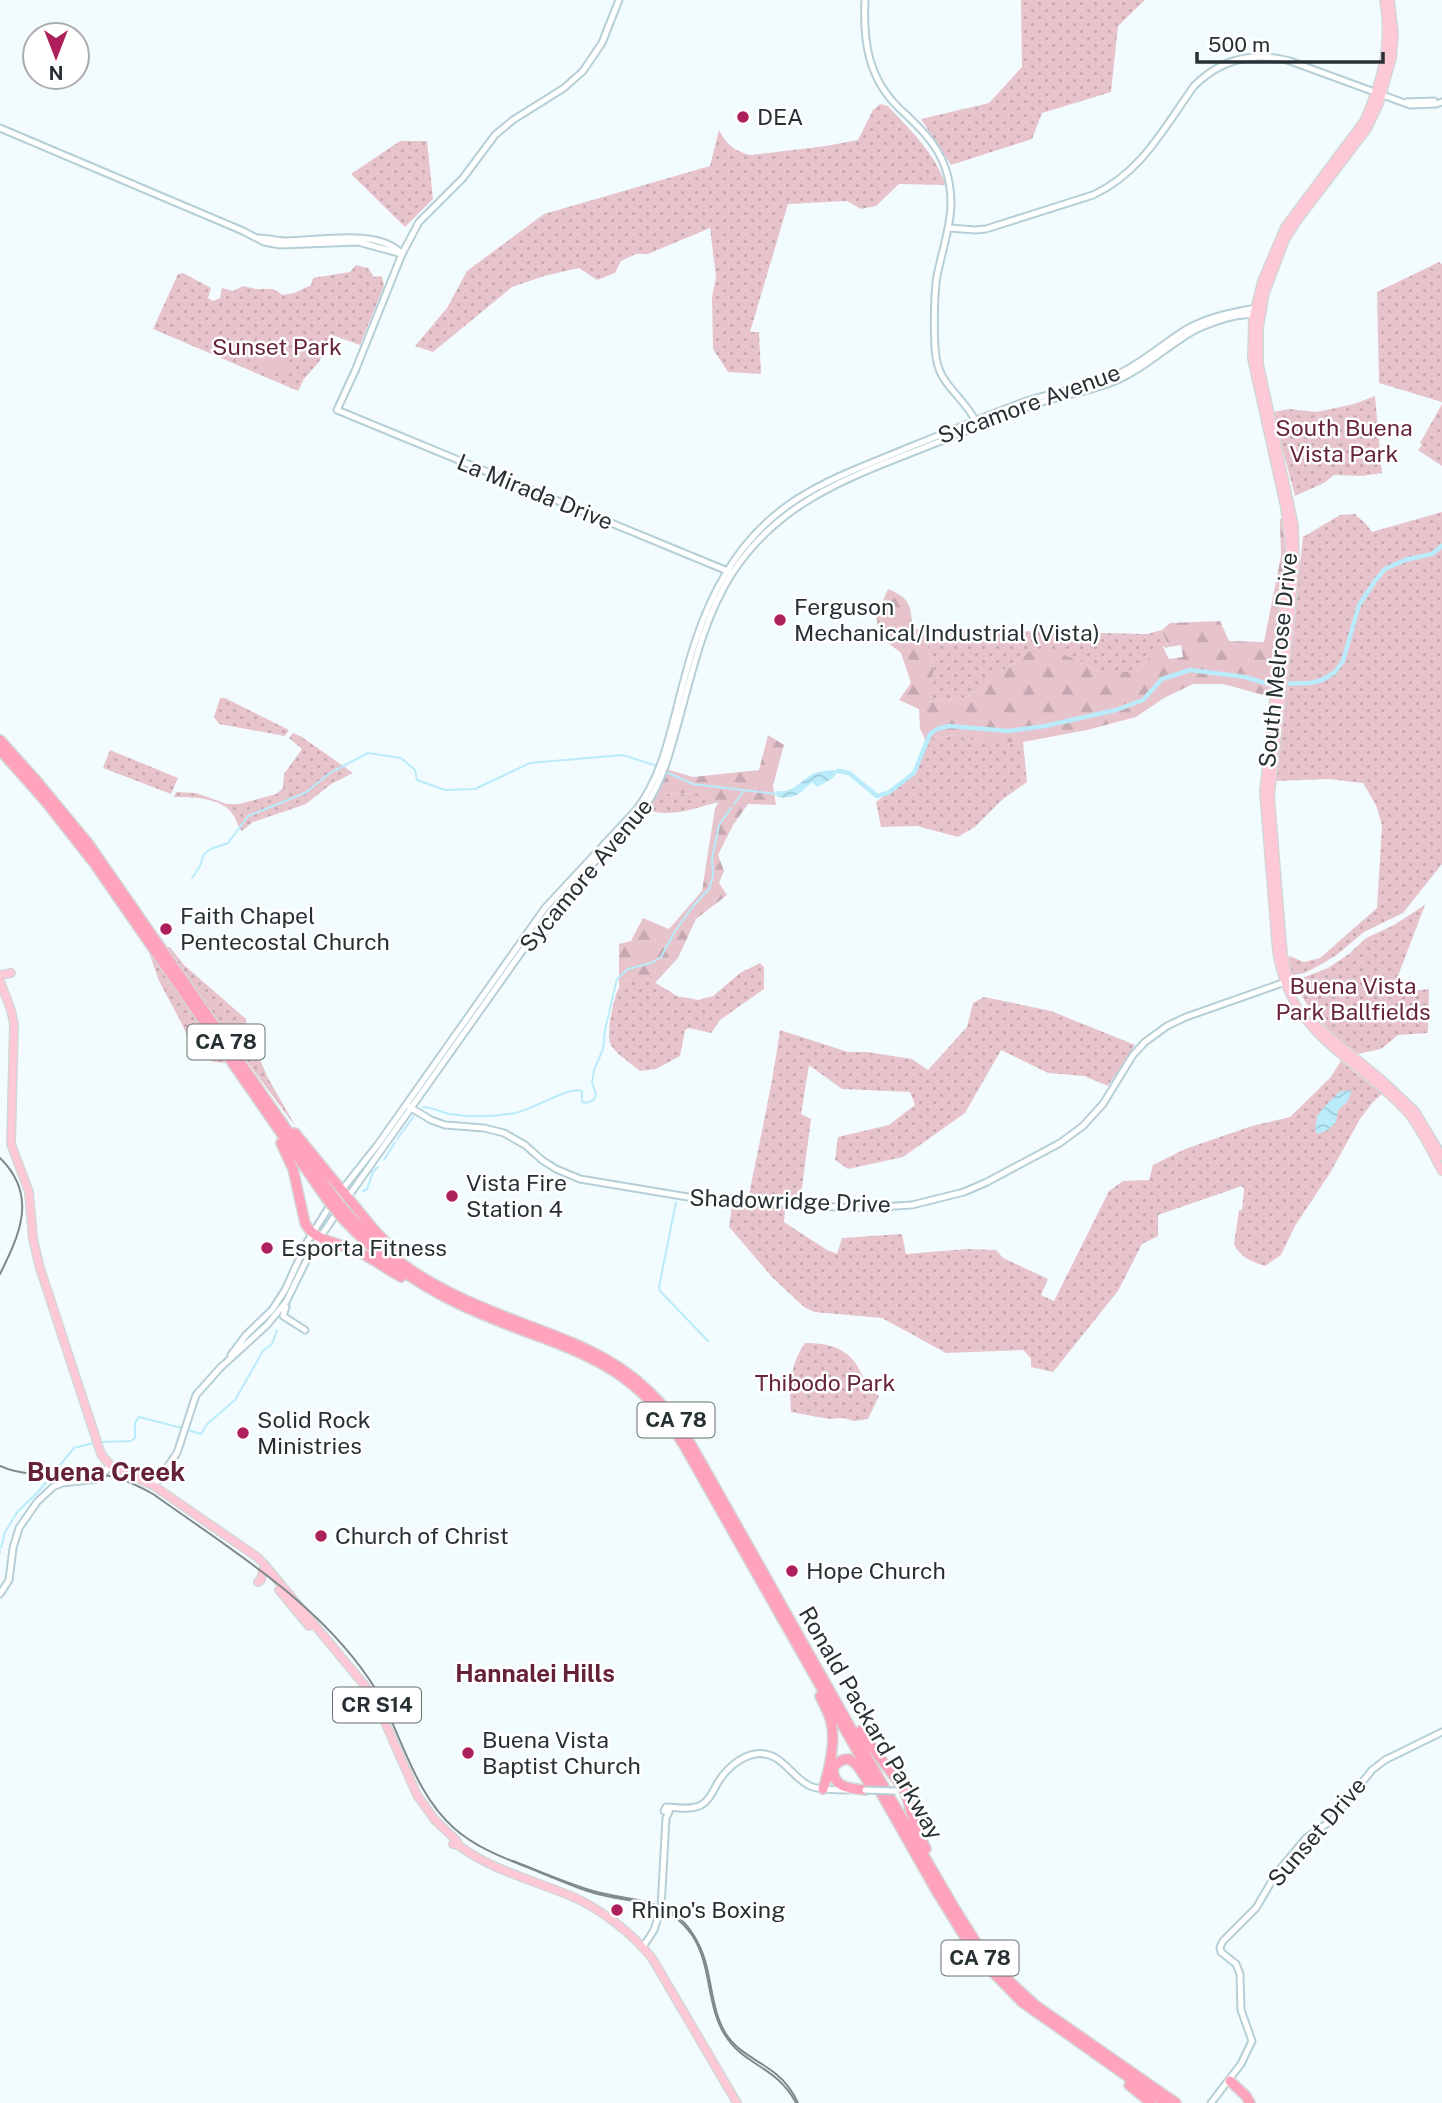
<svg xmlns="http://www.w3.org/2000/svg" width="1442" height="2103" viewBox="0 0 1442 2103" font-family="'Public Sans',sans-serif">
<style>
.green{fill:url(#green-dots)}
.forest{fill:url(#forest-firs)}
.pitch{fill:#e7c3cc}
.water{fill:url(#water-waves)}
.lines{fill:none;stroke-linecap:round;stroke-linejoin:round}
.stream{stroke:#b9ebfa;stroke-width:2}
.river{stroke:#b9ebfa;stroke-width:4.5}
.secondary-casing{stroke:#b6cfd7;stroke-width:9}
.primary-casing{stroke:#d4d6d6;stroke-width:10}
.motorway-casing{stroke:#d4d6d6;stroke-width:12}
.secondary{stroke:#fff;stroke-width:5}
.primary{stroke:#ffc8d7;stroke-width:7}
.motorway{stroke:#ffa3bd;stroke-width:9}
.tram{stroke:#7f898c;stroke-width:2}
.rail{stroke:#7f898c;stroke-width:2}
.secondary-bridge-casing{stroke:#b6cfd7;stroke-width:9;stroke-linecap:butt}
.motorway-bridge-casing{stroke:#d4d6d6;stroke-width:12;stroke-linecap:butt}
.secondary-bridge{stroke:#fff;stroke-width:5}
.motorway-bridge{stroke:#ffa3bd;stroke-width:9}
.poi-dot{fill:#ae205b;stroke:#fff;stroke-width:2.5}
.labels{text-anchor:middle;stroke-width:5;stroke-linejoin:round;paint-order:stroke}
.shield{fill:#fff;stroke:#686f71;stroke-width:2}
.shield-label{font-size:21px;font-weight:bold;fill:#273134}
.poi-label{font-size:23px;fill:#273134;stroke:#fff;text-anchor:start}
.park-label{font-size:23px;fill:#66243b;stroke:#fff}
.street-label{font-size:23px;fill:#273134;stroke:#fff}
.neighbourhood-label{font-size:24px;font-weight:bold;fill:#642138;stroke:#fff}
.quarter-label{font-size:26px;font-weight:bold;fill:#642138;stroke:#fff}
</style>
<defs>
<pattern id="green-dots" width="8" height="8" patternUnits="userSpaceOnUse" patternTransform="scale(1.75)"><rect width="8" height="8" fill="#e7c3cc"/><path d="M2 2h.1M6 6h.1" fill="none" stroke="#c6a8b0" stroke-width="1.8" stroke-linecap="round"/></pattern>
<pattern id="forest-firs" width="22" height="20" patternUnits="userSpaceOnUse" patternTransform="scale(1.75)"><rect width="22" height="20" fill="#e7c3cc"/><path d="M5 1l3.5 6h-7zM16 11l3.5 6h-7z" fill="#c6a8b0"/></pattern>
<pattern id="water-waves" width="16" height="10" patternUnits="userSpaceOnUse" patternTransform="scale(1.75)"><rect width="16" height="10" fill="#b9ebfa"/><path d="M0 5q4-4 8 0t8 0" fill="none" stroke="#9fcad7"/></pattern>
</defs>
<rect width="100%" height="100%" fill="#f2fcff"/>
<path class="green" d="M1021 0H1145L1118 26 1111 92 1042 113 1032 139 951 165 921 119 989 103 1022 67Z
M880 104 888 106C910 130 935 153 946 185L899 184 876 206 861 209 847 201 788 204 750 332H759L761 374 728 372 713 349 712 297 716 277 710 228 648 254H636L621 261 615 273 597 280 579 268 544 276 512 287 433 352 415 346 447 308 467 271 544 214 710 166 719 130C726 144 735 152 751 155L826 146 858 140 873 110Z
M400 141H427L433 199 405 227 351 174Z
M1439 262 1442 264V402L1379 383 1377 292Z
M356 265 368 268 374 277 382 276 384 286 360 345 329 334 331 337 319 362 304 379 298 391 153 329 178 274 183 273 211 288 208 298 213 301 220 298 222 288 233 291 243 286 256 289H273L283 295 294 293 311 285 313 278 350 272Z
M1375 396 1382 473 1362 476 1334 475 1324 483 1295 496 1273 412 1290 409 1317 412 1354 404Z
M1442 404V466L1418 450 1422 445 1420 443Z
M1442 512V864L1403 913 1364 932 1338 954 1320 965 1305 973 1293 975 1289 970V956L1304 962 1320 958 1377 908 1382 825 1376 805 1363 783 1329 779 1276 781 1303 537 1340 515 1355 514 1366 524 1372 532Z
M922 629 1147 634 1162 630 1168 648 1162 646 1136 672H1099L1082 662 1034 648 966 698 925 702 934 668Z
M220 698H225L289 730 285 736 219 724 214 717Z
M293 733 302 737 353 773 331 784 306 804 253 822 242 831C237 826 237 819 231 812 218 797 192 797 174 797L176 792 196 793 227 804H239L276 794 283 788 284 774 302 749 289 738Z
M954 735 980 742H1023L1027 782 1003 799 976 826 958 837 917 826 881 827 876 802 914 773 926 741Z
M110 750 178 778 171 794 103 768Z
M701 793 719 802C694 808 672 818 647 810L658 794Z
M1425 905 1393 989 1403 992 1429 989 1428 1033 1398 1035 1381 1049 1357 1054C1328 1030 1311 1017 1294 981L1328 968 1349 954 1366 938 1394 925Z
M147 946 227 1063 214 1062 194 1052 182 1024 159 981Z
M167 947H170L184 965 246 1019 247 1029 268 1078 296 1127 239 1051Z
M760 963 764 967V989L720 1020 711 1033 689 1028 685 1030 680 1056 656 1069 640 1071C631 1063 617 1055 611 1045 605 1036 614 994 620 986 626 978 637 978 646 977L677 996 698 1000 713 996 740 973Z
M984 997 1051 1011 1135 1045 1108 1086 1084 1076 1048 1073 1001 1050 965 1113 903 1157 848 1169 835 1160 838 1137 889 1125 915 1105 910 1092 842 1089 809 1065 801 1114 811 1119 800 1202 785 1211 784 1222 827 1250 837 1254 842 1238 902 1234 906 1254 967 1249 996 1250 1003 1258 1048 1279 1041 1295 1054 1301 1109 1191 1123 1181 1149 1180 1153 1165 1185 1149 1252 1126 1290 1117 1330 1078 1341 1061 1382 1094 1373 1102 1360 1119 1330 1173 1295 1226 1281 1255 1265 1266C1253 1262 1239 1257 1234 1244L1239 1210H1242L1244 1189 1242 1186 1158 1215V1236L1142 1244 1118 1291 1053 1372 1031 1367V1358L1023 1350 946 1353 882 1318 814 1312 804 1307 773 1278 729 1227 732 1206H747C758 1147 772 1089 780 1030L848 1052H867L912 1059 928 1070 967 1027 973 1003Z
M805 1343C825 1343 844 1346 856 1364 865 1378 865 1386 879 1396L868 1419 854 1421 843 1418 829 1419 791 1412C789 1388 790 1364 805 1343Z"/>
<path class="forest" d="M1280 519H1284L1286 571 1271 697 1223 684H1193L1164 698 1136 717 1087 730 1023 742H980L954 735 926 741 920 729 919 709 899 700 911 683 901 653 879 636 876 612 880 607 888 589C911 599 911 605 912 629H922L934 668 926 702 966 698 1034 648 1059 653 1082 662 1099 672H1136L1162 645 1169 659 1183 657 1181 645 1168 647 1162 630 1170 623 1220 621 1229 641 1264 642 1281 556Z
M768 735 784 745 773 785 776 805 748 804 733 825 718 855 724 871 719 883 727 895 696 919 678 958 655 983 646 977 627 980 619 987V944L631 941 643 918 669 929 702 891 715 808 719 802 701 793 658 794 666 769 693 777 759 770Z"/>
<path class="pitch" d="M258 337 292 356 281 375 247 356Z"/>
<path class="water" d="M832 770 838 771 833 778 817 787 812 782C801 792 795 800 778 797L776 794 777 791C792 793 798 784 809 776 815 772 824 771 832 770Z
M1352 1090 1347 1102 1338 1110 1336 1122 1328 1130 1317 1134 1315 1129 1317 1116 1326 1105 1339 1092Z"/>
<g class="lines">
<path class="stream" d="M668 773 693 784 776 794
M734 804 744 791
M192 878 200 866 204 854 211 849 228 843 248 816 305 793 330 773 368 753 401 758 415 770 417 780 445 790 475 789 530 763 623 755 657 766
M423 1107C432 1107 440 1112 449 1114 470 1117 494 1117 515 1113 532 1110 569 1086 582 1091V1102L586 1103 594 1100 596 1094 592 1083 594 1070 603 1049 605 1030 617 979 628 969 651 963 661 957 674 933 693 906 709 889 713 876 712 859 719 825 731 808
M397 1139 414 1116
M384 1160 395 1142
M363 1191 367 1189 373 1172 378 1167
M676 1202 659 1287 660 1291 708 1341
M188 1430 201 1434 207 1424 235 1400 263 1351 272 1344 277 1330
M101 1442 131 1441 135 1438V1423L139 1417 182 1428
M1 1548 5 1532 18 1511 38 1492 74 1448 94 1443
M0 1553V1552"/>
<path class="river" d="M838 771 849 773 877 796 888 793 914 773 930 734 937 729 949 726 1008 731 1045 726 1116 710 1143 700 1162 679 1190 670 1245 677 1268 684 1310 683 1322 680 1335 672 1343 661 1359 605 1375 581 1385 569 1405 560 1432 554 1442 546"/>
<defs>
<path id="secondary" d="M619 0 602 43 583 71 564 88 513 120 495 135 463 178 419 222 402 254 355 371 337 410 730 572
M865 0C863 41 868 78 899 108 918 126 936 142 945 167 959 208 945 236 937 276 934 293 933 346 937 362 942 387 967 400 977 424
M1406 102 1434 101
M0 128 243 231 264 242 280 245 358 242 402 254
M950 228 975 230 986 229 1093 195C1141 173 1164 128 1194 86 1221 59 1253 51 1290 61L1410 105 1436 104 1442 102
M259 238C268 238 277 241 286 241 318 241 378 228 402 254
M408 1106 431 1120 445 1125 484 1128 504 1133 525 1145 542 1160 556 1169 580 1179 694 1198 740 1199 813 1206 862 1208 912 1205 964 1192 987 1182 1060 1143 1083 1126 1103 1104 1133 1055 1145 1042 1167 1026 1186 1017 1288 981
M341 1191 379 1143 545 908 637 809C659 779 667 746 676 711 688 663 700 616 726 573 773 495 836 478 915 445 954 430 993 412 1033 399 1060 391 1088 387 1114 376 1140 365 1161 345 1185 330 1207 317 1230 313 1255 308L1258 309
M348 1197 549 913 648 802C664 777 670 751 678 723 692 673 703 620 731 575 780 498 856 475 936 443 970 430 1004 415 1039 403 1064 395 1091 391 1115 381 1144 369 1168 345 1195 330 1208 324 1221 319 1235 316 1242 315 1249 315 1256 313
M286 1307 283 1316 305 1330
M231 1355 246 1335 272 1310 285 1290 307 1242 331 1204
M154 1486 177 1453 196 1395 220 1368 267 1325 286 1302 311 1251 338 1211
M0 1594 9 1580 13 1548 19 1528 37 1502 53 1487 62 1483 97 1479 103 1475 110 1465
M666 1807 670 1809 668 1813 664 1811Z
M668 1807C678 1808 692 1810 701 1805 709 1801 713 1791 717 1784 725 1770 739 1757 755 1754 782 1750 790 1777 810 1786 821 1791 836 1789 848 1790
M643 1947 654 1930 661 1908 666 1818 669 1812
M1211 2103 1241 2064 1252 2041 1241 2010 1240 1974 1236 1964 1221 1952 1220 1947 1223 1941 1256 1908 1276 1874 1306 1838 1332 1820 1372 1770 1385 1760 1442 1732"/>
<path id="primary" d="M1384 0C1392 44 1382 81 1364 121L1285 227 1262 281 1253 318 1252 359 1285 507 1290 549 1264 792 1277 952C1292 1039 1354 1054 1406 1111 1421 1128 1431 1151 1442 1171
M0 975 11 973
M0 981 11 1010 14 1024 11 1144 29 1192 33 1239 40 1268 101 1454 110 1465 154 1486 257 1557 264 1564 366 1687 384 1720 417 1795 435 1820 457 1841 458 1845
M1290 985 1283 955 1270 796 1290 623 1295 566 1294 525 1259 364V328L1265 293 1285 240 1297 221 1367 129 1379 104 1392 58 1394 34 1390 0
M1312 1022 1382 1080 1415 1111 1442 1156
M258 1582 261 1580 263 1570
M279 1590 309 1626
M453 1844 458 1845C491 1870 533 1880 571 1896 601 1909 632 1933 652 1958L737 2103"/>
<path id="motorway" d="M0 740 36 780 88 843 330 1192
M0 750 46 802 94 863 326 1198
M295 1133 376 1232 399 1255
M281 1143 293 1169 305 1223C313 1241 340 1243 357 1251 372 1258 386 1269 401 1277
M346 1212C375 1244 408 1272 447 1291 548 1343 628 1338 693 1448L888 1794 955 1909 977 1944 1006 1978 1035 2005 1176 2103
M342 1218C375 1254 413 1282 457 1303 551 1349 625 1347 685 1447L937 1892 963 1934 981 1960 1022 2002 1165 2103
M820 1696C824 1705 829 1713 831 1722 836 1740 829 1772 823 1789
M860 1731 905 1791 915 1825 926 1849
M833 1770C835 1789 850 1788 865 1790
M830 1776C833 1766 838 1759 849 1759L857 1765 869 1783
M1230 2081 1246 2096 1250 2103
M1129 2085 1151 2103"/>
</defs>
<use href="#secondary" class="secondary-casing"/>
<use href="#primary" class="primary-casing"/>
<use href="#motorway" class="motorway-casing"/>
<use href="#secondary" class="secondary"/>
<use href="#primary" class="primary"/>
<use href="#motorway" class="motorway"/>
<path class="tram" d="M513 1861C539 1871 566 1883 593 1891 635 1903 674 1895 698 1943 713 1971 709 2007 726 2034 738 2053 759 2060 776 2074 786 2082 793 2092 798 2103"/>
<path class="rail" d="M0 1158C38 1195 20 1234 0 1274
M0 1466C33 1481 69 1470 103 1475 121 1477 137 1485 153 1494 230 1549 315 1600 369 1679 401 1726 410 1790 455 1829 479 1850 510 1860 539 1872 557 1879 575 1888 594 1893 632 1904 665 1897 692 1935 712 1965 706 2005 725 2035 744 2066 777 2066 796 2103"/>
<defs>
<path id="secondary-bridge" d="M865 1790 895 1791"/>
<path id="motorway-bridge" d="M330 1192 346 1212
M326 1198 342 1218"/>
</defs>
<use href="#secondary-bridge" class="secondary-bridge-casing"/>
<use href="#motorway-bridge" class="motorway-bridge-casing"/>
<use href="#secondary-bridge" class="secondary-bridge"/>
<use href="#motorway-bridge" class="motorway-bridge"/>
</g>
<g class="poi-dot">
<circle cx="743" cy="117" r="7"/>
<circle cx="780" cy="620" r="7"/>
<circle cx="166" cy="929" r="7"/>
<circle cx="452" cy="1196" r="7"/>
<circle cx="267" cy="1248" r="7"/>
<circle cx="243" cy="1433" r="7"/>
<circle cx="321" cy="1536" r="7"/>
<circle cx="792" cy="1571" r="7"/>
<circle cx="468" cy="1753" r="7"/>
<circle cx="617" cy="1910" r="7"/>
</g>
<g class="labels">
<g class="shield">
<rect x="187.5" y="1024.5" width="77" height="35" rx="5"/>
<rect x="637.5" y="1402.5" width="77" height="35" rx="5"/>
<rect x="333" y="1687.5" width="88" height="35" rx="5"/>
<rect x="941.5" y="1940.5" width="77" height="35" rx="5"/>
</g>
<g class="shield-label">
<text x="226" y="1049">CA 78</text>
<text x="676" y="1427">CA 78</text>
<text x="377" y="1712">CR S14</text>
<text x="980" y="1965">CA 78</text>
</g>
<g class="poi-label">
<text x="757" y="125">DEA</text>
<text x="794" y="615">Ferguson<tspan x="794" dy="26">Mechanical/Industrial (Vista)</tspan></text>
<text x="180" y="924">Faith Chapel<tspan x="180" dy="26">Pentecostal Church</tspan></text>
<text x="466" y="1191">Vista Fire<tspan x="466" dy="26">Station 4</tspan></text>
<text x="281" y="1256">Esporta Fitness</text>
<text x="257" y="1428">Solid Rock<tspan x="257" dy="26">Ministries</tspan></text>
<text x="335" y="1544">Church of Christ</text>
<text x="806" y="1579">Hope Church</text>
<text x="482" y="1748">Buena Vista<tspan x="482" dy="26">Baptist Church</tspan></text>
<text x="631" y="1918">Rhino's Boxing</text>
</g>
<g class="park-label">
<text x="277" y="355">Sunset Park</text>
<text x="1344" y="436">South Buena<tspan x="1344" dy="26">Vista Park</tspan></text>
<text x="1353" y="994">Buena Vista<tspan x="1353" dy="26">Park Ballfields</tspan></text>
<text x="825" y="1391">Thibodo Park</text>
</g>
<g class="street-label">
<text transform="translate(1029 404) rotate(-20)" y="8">Sycamore Avenue</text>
<text transform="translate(535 492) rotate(22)" y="8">La Mirada Drive</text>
<text transform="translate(1278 660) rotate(-84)" y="8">South Melrose Drive</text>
<text transform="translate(586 875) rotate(-50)" y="8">Sycamore Avenue</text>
<text transform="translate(790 1201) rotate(2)" y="8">Shadowridge Drive</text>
<text transform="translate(871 1723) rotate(60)" y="8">Ronald Packard Parkway</text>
<text transform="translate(1317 1832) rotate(-49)" y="8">Sunset Drive</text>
</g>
<g class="neighbourhood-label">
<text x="535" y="1682">Hannalei Hills</text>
</g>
<g class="quarter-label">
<text x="106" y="1481">Buena Creek</text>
</g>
</g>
<g transform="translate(56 56) rotate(180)"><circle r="33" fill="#ffffff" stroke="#a9adae" stroke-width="2"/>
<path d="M0-5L12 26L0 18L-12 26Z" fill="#ae205b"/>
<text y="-10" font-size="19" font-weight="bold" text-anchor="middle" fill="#273134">N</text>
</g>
<path d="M1197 52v10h186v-10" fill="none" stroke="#273134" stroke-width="3.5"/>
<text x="1208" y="52" font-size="21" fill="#273134" stroke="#ffffff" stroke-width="5" paint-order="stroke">500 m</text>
</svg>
